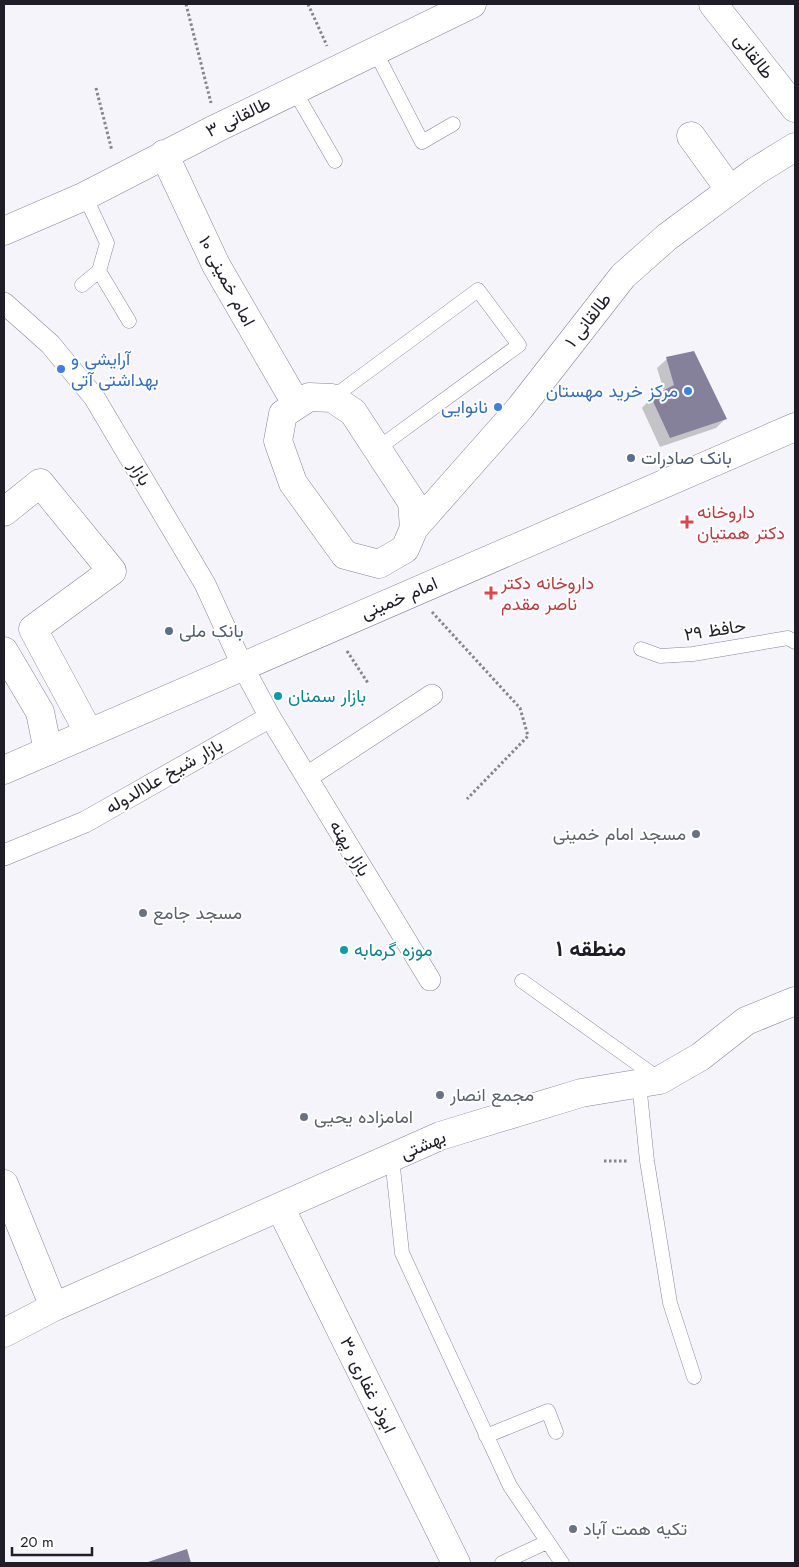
<svg xmlns="http://www.w3.org/2000/svg" width="799" height="1567" viewBox="0 0 799 1567" font-family="Jost,Vazirmatn,sans-serif">
<style>
.shadow{fill:#0003}
.building{fill:#86819b}
.lines{fill:none;stroke-linecap:round;stroke-linejoin:round}
.service-casing{stroke:#89849e;stroke-width:15}
.pedestrian-casing{stroke:#89849e;stroke-width:22}
.minor-casing{stroke:#89849e;stroke-width:29}
.tertiary-casing{stroke:#89849e;stroke-width:29}
.secondary-casing{stroke:#89849e;stroke-width:29}
.path{stroke:#86848c;stroke-width:3;stroke-dasharray:2.5 2.5;stroke-linecap:butt}
.service{stroke:#fff;stroke-width:14}
.pedestrian{stroke:#fff;stroke-width:21}
.minor{stroke:#fff;stroke-width:28}
.tertiary{stroke:#fff;stroke-width:28}
.secondary{stroke:#fff;stroke-width:28}
.shop-dot{fill:#3f7fe0;stroke:#fff;stroke-width:2}
.service-dot{fill:#5c6f8a;stroke:#fff;stroke-width:2}
.health-dot{fill:#e0444e;stroke:#fff;stroke-width:2}
.culture-dot{fill:#0f9aa8;stroke:#fff;stroke-width:2}
.worship-dot{fill:#6b7280;stroke:#fff;stroke-width:2}
.labels{text-anchor:middle;stroke-width:4;stroke-linejoin:round;paint-order:stroke}
.street-label{font-size:18px;fill:#1f1d27;stroke:#fff}
.shop-label{font-size:18px;fill:#366cbe;stroke:#fff;text-anchor:end}
.service-label{font-size:18px;fill:#4e5e75;stroke:#fff;text-anchor:start}
.health-label{font-size:18px;fill:#be3a42;stroke:#fff;text-anchor:start}
.culture-label{font-size:18px;fill:#0d838f;stroke:#fff;text-anchor:start}
.worship-label{font-size:18px;fill:#5b616d;stroke:#fff;text-anchor:start}
.district-label{font-size:22px;font-weight:bold;fill:#1f1d27;stroke:#fff}
</style>
<rect width="100%" height="100%" fill="#f5f4fa"/>
<path class="shadow" d="M667 359 725 419 716 428 660 447 642 408 651 398 664 391 657 368Z"/>
<path class="building" d="M694 351 727 419 670 438 651 397 674 385 666 357Z
M187 1549 191 1563H145Z"/>
<g class="lines">
<defs>
<path id="service" d="M375 51 422 142 453 124
M294 90 335 161
M85 196 107 243 99 271 129 321
M82 285 99 271
M332 398 478 290 519 345 377 449
M641 649 660 656 693 654 788 638 795 642
M522 981 659 1079
M639 1083 647 1161 670 1303 694 1377
M392 1158 402 1253 510 1486 562 1563
M486 1436 548 1411 556 1432
M502 1563 547 1542"/>
<path id="pedestrian" d="M4 303 50 344 94 397 205 584 243 667 270 717 85 822 4 855
M270 717 430 980
M307 777 432 695"/>
<path id="minor" d="M691 136 730 190
M164 154 216 265 297 405
M4 231 85 196 217 128 472 4
M309 397 332 398 353 412 412 502 414 528 405 549 379 564 345 555 293 483 278 441 283 414Z
M4 512 40 483 112 571 33 629 89 733
M414 528 520 408 623 276 667 237 756 171 795 147
M4 651 40 712 48 751
M4 1184 54 1307
M280 1207 456 1563
M4 1333 54 1307 440 1136 581 1093 660 1080 700 1057 746 1021 795 1001"/>
<path id="tertiary" d="M4 770 795 427"/>
<path id="secondary" d="M713 4 795 108"/>
</defs>
<use href="#service" class="service-casing"/>
<use href="#pedestrian" class="pedestrian-casing"/>
<use href="#minor" class="minor-casing"/>
<use href="#tertiary" class="tertiary-casing"/>
<use href="#secondary" class="secondary-casing"/>
<path class="path" d="M186 4 211 103
M308 4 327 46
M96 88 112 151
M432 612 520 708 528 736 467 799
M347 651 368 683
M604 1161H627"/>
<use href="#service" class="service"/>
<use href="#pedestrian" class="pedestrian"/>
<use href="#minor" class="minor"/>
<use href="#tertiary" class="tertiary"/>
<use href="#secondary" class="secondary"/>
</g>
<g class="shop-dot">
<circle cx="61" cy="369" r="5"/>
<circle cx="688" cy="391" r="5"/>
<circle cx="498" cy="407" r="5"/>
</g>
<g class="service-dot">
<circle cx="631" cy="458" r="5"/>
<circle cx="169" cy="631" r="5"/>
</g>
<g class="health-dot">
<path d="M684.5 514.5h5v5h5v5h-5v5h-5v-5h-5v-5h5z"/>
<path d="M488.5 585.5h5v5h5v5h-5v5h-5v-5h-5v-5h5z"/>
</g>
<g class="culture-dot">
<circle cx="278" cy="696" r="5"/>
<circle cx="344" cy="950" r="5"/>
</g>
<g class="worship-dot">
<circle cx="696" cy="834" r="5"/>
<circle cx="143" cy="913" r="5"/>
<circle cx="440" cy="1095" r="5"/>
<circle cx="304" cy="1117" r="5"/>
<circle cx="573" cy="1529" r="5"/>
</g>
<g class="labels">
<g class="street-label">
<text transform="translate(754 56) rotate(52)" y="6">طالقانی</text>
<text transform="translate(238 117) rotate(-26)" y="6">طالقانی ۳</text>
<text transform="translate(227 281) rotate(62)" y="6">امام خمینی ۱۰</text>
<text transform="translate(588 320) rotate(-52)" y="6">طالقانی ۱</text>
<text transform="translate(140 473) rotate(59)" y="6">بازار</text>
<text transform="translate(399 598) rotate(-23)" y="6">امام خمینی</text>
<text transform="translate(715 630) rotate(-9)" y="6">حافظ ۲۹</text>
<text transform="translate(164 776) rotate(-30)" y="6">بازار شیخ علاالدوله</text>
<text transform="translate(350 848) rotate(59)" y="6">بازار پهنه</text>
<text transform="translate(423 1145) rotate(-23)" y="6">بهشتی</text>
<text transform="translate(368 1385) rotate(64)" y="6">ابوذر غفاری ۳۰</text>
</g>
<g class="shop-label">
<text x="71" y="365" text-anchor="start">آرایشی و<tspan x="71" dy="21">بهداشتی آتی</tspan></text>
<text x="678" y="397">مرکز خرید مهستان</text>
<text x="488" y="413">نانوایی</text>
</g>
<g class="service-label">
<text x="641" y="464">بانک صادرات</text>
<text x="179" y="637">بانک ملی</text>
</g>
<g class="health-label">
<text x="697" y="518">داروخانه<tspan x="697" dy="21">دکتر همتیان</tspan></text>
<text x="501" y="589">داروخانه دکتر<tspan x="501" dy="21">ناصر مقدم</tspan></text>
</g>
<g class="culture-label">
<text x="288" y="702">بازار سمنان</text>
<text x="354" y="956">موزه گرمابه</text>
</g>
<g class="worship-label">
<text x="686" y="840" text-anchor="end">مسجد امام خمینی</text>
<text x="153" y="919">مسجد جامع</text>
<text x="450" y="1101">مجمع انصار</text>
<text x="314" y="1123">امامزاده یحیی</text>
<text x="583" y="1535">تکیه همت آباد</text>
</g>
<g class="district-label">
<text x="591" y="956">منطقه ۱</text>
</g>
</g>
<rect width="799" height="1567" fill="none" stroke="#1f1d27" stroke-width="10"/>
<path d="M12 1547v8h80v-8" fill="none" stroke="#1f1d27" stroke-width="2.5"/>
<text x="20" y="1547" font-size="15" fill="#1f1d27" stroke="#ffffff" stroke-width="4" paint-order="stroke">20 m</text>
</svg>
